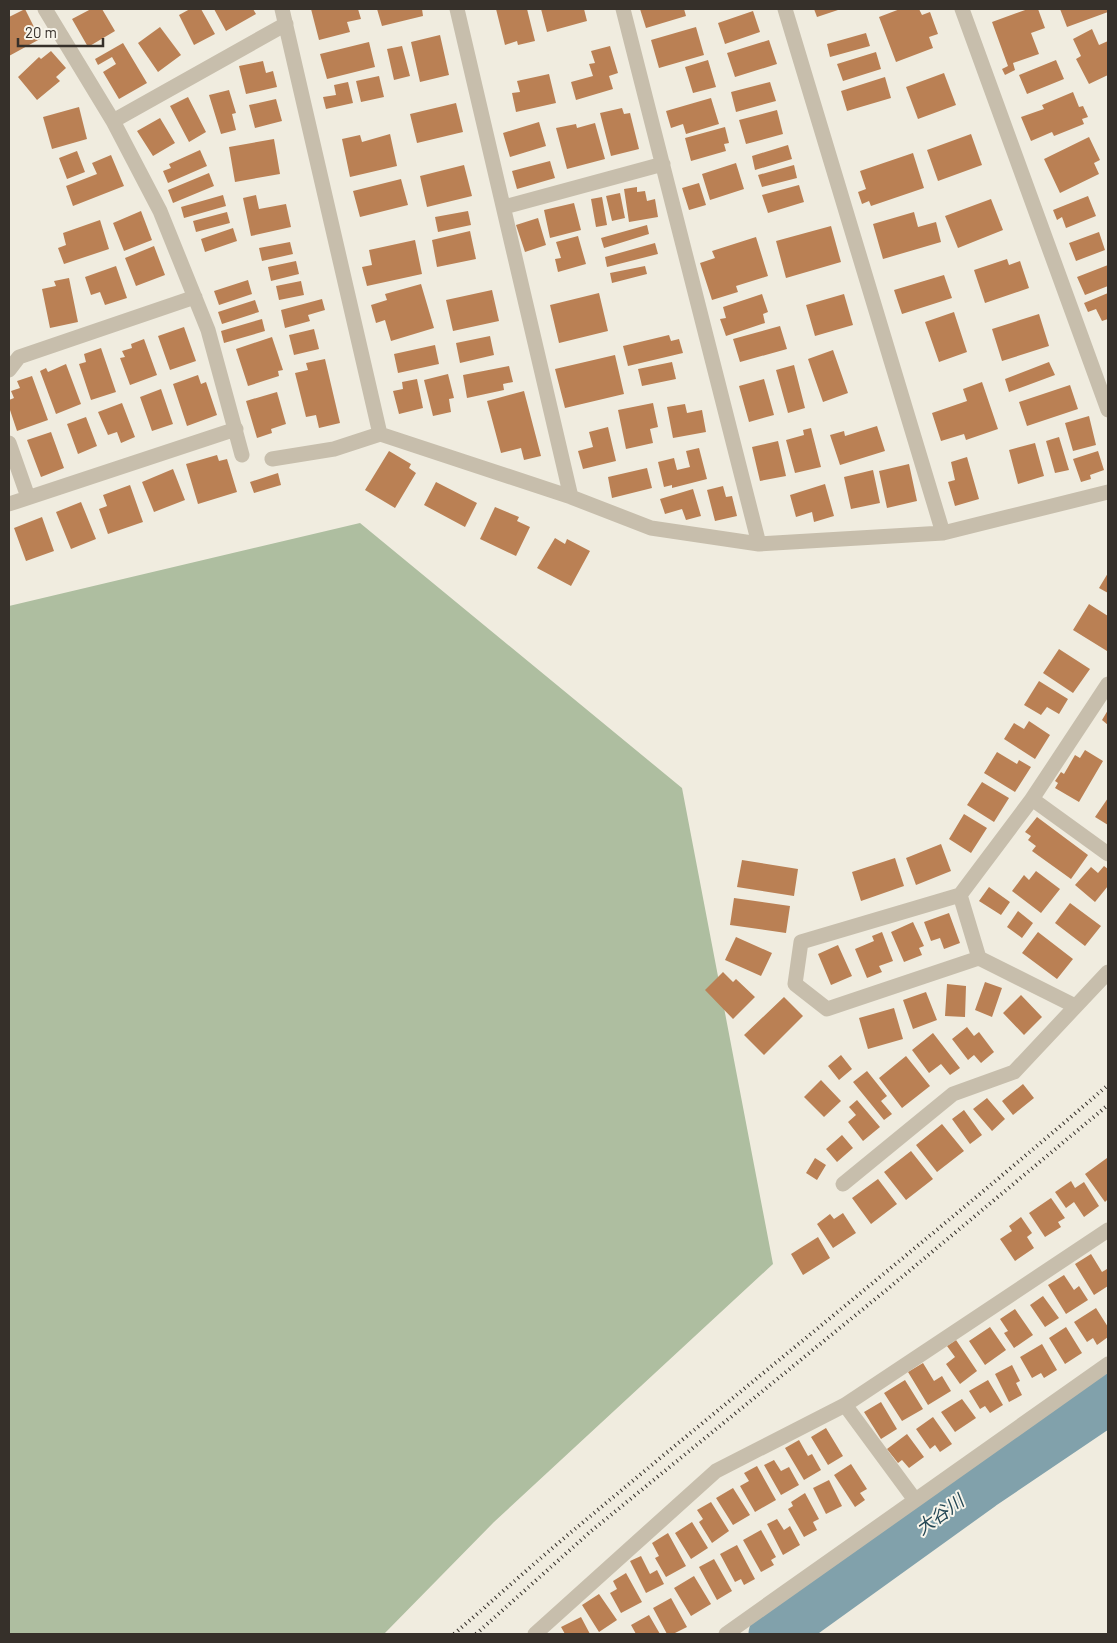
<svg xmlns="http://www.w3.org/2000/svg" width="1117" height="1643" viewBox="0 0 1117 1643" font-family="Barlow,'Noto Sans JP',sans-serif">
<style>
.green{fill:#aebea0}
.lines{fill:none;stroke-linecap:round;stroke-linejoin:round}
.river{stroke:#81a1ab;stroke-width:51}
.building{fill:#ba8054}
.minor{stroke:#c7beac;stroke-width:15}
.rail{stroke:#36302a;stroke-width:4;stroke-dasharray:1 4;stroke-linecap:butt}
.labels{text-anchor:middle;stroke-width:4;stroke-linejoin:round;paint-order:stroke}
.water-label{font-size:18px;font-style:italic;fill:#244754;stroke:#f8f5eb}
</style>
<rect width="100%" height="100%" fill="#f0ecdf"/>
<path class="green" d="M360 523 682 788 773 1264 494 1522 384 1634H9V606Z"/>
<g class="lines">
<path class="river" d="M774 1634 981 1485 1108 1399"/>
</g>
<path class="building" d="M25 9 40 39 9 56V17Z
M91 9H102L115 31 88 47 72 19Z
M190 9H201L215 34 194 45 179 15Z
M214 9H253L256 14 226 31Z
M311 9H358L361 19 347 22 350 32 319 40Z
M377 9H422L423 16 382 26Z
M496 9H527L535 41 518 45 517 41 505 45Z
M541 9H584L587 21 547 32Z
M640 9H684L686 16 646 28Z
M814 9H841L817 17Z
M900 9H919L922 15 930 12 938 34 929 37 933 48 896 62 879 17Z
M1028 9H1038L1045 28 1031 33 1039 54 1013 63 1015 70 1005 75 1002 69 1008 66 992 22Z
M1060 9H1108V12L1067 27Z
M753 11 760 32 725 44 718 23Z
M160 27 181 55 158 72 138 43Z
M696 27 704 55 659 68 651 40Z
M1092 29 1099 45 1108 41V75L1089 84 1076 59 1081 56 1073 39Z
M866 33 870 46 830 57 827 44Z
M440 35 449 75 420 82 411 42Z
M769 40 777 64 735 77 727 53Z
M369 42 375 67 327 79 320 54Z
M123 43 147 83 119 99 103 72 116 64 112 57 98 65 95 59Z
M402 46 410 76 394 80 387 49Z
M610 46 618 73 609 76 613 89 576 100 571 82 593 76 589 64 595 63 591 51Z
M51 51 66 68 56 77 60 81 37 100 18 77 39 57 41 59Z
M876 52 881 69 843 81 837 64Z
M708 60 716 87 693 93 685 67Z
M1056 60 1064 79 1027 94 1019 75Z
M263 61 266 73 273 71 277 87 246 94 239 66Z
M944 73 956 105 918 119 906 87Z
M549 74 556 103 516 112 512 93 520 92 517 81Z
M379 76 384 97 361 102 356 81Z
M885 77 891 98 847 111 841 91Z
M348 82 353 103 326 109 323 97 336 95 334 85Z
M770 82 776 101 736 112 731 92Z
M229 90 236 113 232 114 236 130 221 134 209 95Z
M1073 92 1079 107 1083 106 1088 117 1082 119 1084 124 1054 136 1052 132 1031 141 1021 117 1044 109 1042 105Z
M188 97 206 132 189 142 170 106Z
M711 98 719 124 686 134 683 124 671 128 666 111Z
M276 99 282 121 255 128 249 105Z
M456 103 463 132 417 143 410 114Z
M79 107 87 139 52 149 43 117Z
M622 108 624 114 630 113 639 149 611 156 600 113Z
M777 110 783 134 746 144 739 120Z
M160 118 175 143 153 156 137 131Z
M539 122 546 146 510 157 503 133Z
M595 123 605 159 567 169 556 128 576 124 577 128Z
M725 127 729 143 724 144 726 151 691 161 685 138Z
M390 134 397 166 350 177 342 139 360 135 362 142Z
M971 134 982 165 938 181 927 150Z
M1089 137 1100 160 1094 163 1099 174 1060 193 1044 159Z
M274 139 280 174 235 182 229 147Z
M788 145 792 159 755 170 752 156Z
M200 150 207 166 168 183 163 171 171 168 169 164Z
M77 151 85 172 67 179 59 158Z
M913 153 924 188 871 206 869 201 862 204 858 192 866 189 860 171Z
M111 155 124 186 73 206 66 186 97 174 92 163Z
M550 161 555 178 517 189 512 171Z
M736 163 744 189 710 200 702 174Z
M464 165 472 196 427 207 420 176Z
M794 165 797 178 762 187 758 175Z
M209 173 214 186 173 203 168 190Z
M401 179 408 205 360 217 353 191Z
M699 183 706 205 689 210 682 188Z
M799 185 804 202 768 213 762 195Z
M637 187V192L645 191 647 201 655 199 658 217 629 222 624 189Z
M620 193 625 218 612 221 606 196Z
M223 195 226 206 184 218 181 207Z
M256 195 259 209 286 204 291 227 251 236 243 198Z
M1088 196 1096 216 1066 228 1062 217 1057 220 1053 210Z
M602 197 607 225 596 227 591 199Z
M991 199 1003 230 958 248 945 216Z
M574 203 581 230 550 238 544 210Z
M141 211 152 240 124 251 113 223Z
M468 211 471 225 438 232 435 217Z
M227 212 230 223 196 232 193 221Z
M914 212 918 227 936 222 941 242 883 259 873 224Z
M538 218 546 245 525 252 516 225Z
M100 220 109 249 64 264 58 248 66 245 63 233Z
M647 225 649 234 604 248 601 238Z
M831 226 841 262 786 278 776 241Z
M233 228 237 241 205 252 201 239Z
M470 231 476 259 437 267 432 240Z
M1099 232 1105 250 1076 261 1069 243Z
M578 236 586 264 558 272 555 259 561 258 556 242Z
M756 237 768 276 736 286 738 292 712 300 700 263 715 258 712 251Z
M415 240 422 274 367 286 362 267 372 265 369 250Z
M290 242 293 254 262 261 259 248Z
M655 243 658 254 607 267 605 257Z
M154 246 165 275 136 286 125 258Z
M1007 259 1009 265 1020 261 1029 288 985 303 974 270Z
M296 261 299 274 271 281 268 267Z
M1108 265V286L1085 295 1077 277Z
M116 266 127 298 105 305 100 292 91 295 85 277Z
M645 266 647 274 612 283 610 273Z
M944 275 952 298 902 314 894 290Z
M69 278 78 322 50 328 42 289 56 286 54 281Z
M248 280 252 294 219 305 214 291Z
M301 281 304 295 279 300 276 286Z
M421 284 434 328 391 341 385 320 376 323 371 305 387 300 385 294Z
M492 290 499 321 453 331 446 300Z
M599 293 608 331 559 343 550 305Z
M1108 293V319L1102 321 1096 309 1088 312 1084 303Z
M762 294 768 312 763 314 765 323 726 336 720 319 726 318 723 307Z
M844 294 853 325 815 336 806 305Z
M322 299 325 310 308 315 310 321 285 328 281 310Z
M255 300 259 312 222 324 218 312Z
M954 312 967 352 939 362 925 322Z
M1039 314 1049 346 1002 361 992 329Z
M262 319 265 331 224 343 221 331Z
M780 326 787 349 740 362 733 339Z
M184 327 196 361 170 370 158 336Z
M314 329 319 349 294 355 289 335Z
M669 335 671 341 679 339 683 353 628 366 623 346Z
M490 336 494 355 460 363 456 343Z
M272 337 283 370 278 371 279 376 248 386 236 349Z
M144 339 157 375 130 385 120 358 125 357 122 351 132 348 131 344Z
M435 345 439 364 398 373 394 354Z
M101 348 116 392 91 400 79 364 86 362 84 354Z
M833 350 848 393 823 402 808 359Z
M615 355 624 394 565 408 555 369Z
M325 359 340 423 319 428 316 415 306 417 295 373 308 370 306 363Z
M672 362 676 379 642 386 638 369Z
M1049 362 1055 375 1009 392 1005 379Z
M66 364 81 404 56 414 40 371 46 368 48 372Z
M794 365 805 408 788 413 776 370Z
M509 366 513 382 503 384 504 390 467 398 463 375Z
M448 374 454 398 449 399 451 412 433 416 424 380Z
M198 375 201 384 206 382 217 415 187 426 173 384Z
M32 376 48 420 17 431 9 407V400L14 398 11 391 20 388 17 381Z
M417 379 423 408 399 414 393 391 403 389 402 382Z
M764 379 774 415 749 422 739 386Z
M982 382 998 429 966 440 964 434 941 441 932 413 967 401 963 389Z
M1070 385 1078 409 1027 426 1019 402Z
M161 389 173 424 152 431 140 397Z
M524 391 541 456 524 460 521 448 501 453 487 401Z
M277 392 286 424 271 429 272 433 257 438 246 401Z
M122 403 135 437 121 443 117 432 108 435 98 412Z
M653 403 658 427 650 429 653 443 626 449 618 410Z
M685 404 687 413 702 410 706 432 673 438 667 407Z
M1089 416 1096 445 1073 451 1065 423Z
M86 417 97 446 78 454 67 424Z
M877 426 885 451 840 465 830 435 844 431 845 436Z
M608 427 616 461 583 469 578 451 593 447 589 432Z
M811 428 821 467 795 473 786 440 804 435 803 430Z
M51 432 64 468 41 477 27 440Z
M1059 437 1069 470 1055 473 1046 441Z
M778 441 786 476 760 481 752 447Z
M1035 443 1044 476 1018 484 1009 450Z
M699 448 707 479 672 488V485L664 487 658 462 674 458 677 470 690 467 686 451Z
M389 451 411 464 409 468 416 473 395 508 365 490Z
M1098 451 1104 470 1090 475 1091 479 1081 482 1073 459Z
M217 455 219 461 227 459 237 492 198 504 186 464Z
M967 457 979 499 955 506 948 482 955 480 951 462Z
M909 464 917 501 887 508 879 471Z
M647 468 652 488 612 498 608 477Z
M173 469 185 500 154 512 142 482Z
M873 470 880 503 851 509 844 477Z
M278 473 281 485 254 493 250 482Z
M436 482 477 503 465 527 424 505Z
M825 484 834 516 814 522 812 512 796 517 790 495Z
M130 485 143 522 108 534 99 509 107 506 103 495Z
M723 486 726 497 732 496 737 516 715 521 707 490Z
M693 489 701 516 686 520 682 509 665 514 660 499Z
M81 502 96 539 71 549 56 512Z
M495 507 519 517 517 521 530 527 516 556 480 539Z
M42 517 54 551 26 561 14 528Z
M555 538 565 544 567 539 590 551 571 586 537 568Z
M1108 573V593L1099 588Z
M1089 604 1108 616 1107 651 1073 630Z
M1059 649 1090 669 1073 693 1043 673Z
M1039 681 1068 699 1059 714 1047 707 1041 715 1024 705Z
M1108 710V725L1102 720Z
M1029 721 1050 735 1035 759 1004 739 1014 723 1024 729Z
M1085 750 1103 761 1079 802 1055 788 1058 783 1055 781 1061 772 1064 774 1075 755 1080 758Z
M997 752 1017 764 1019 760 1031 767 1015 792 984 773Z
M982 782 1009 798 994 822 967 805Z
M1108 798V825L1095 817Z
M964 814 987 828 971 853 949 839Z
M1037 817 1088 855 1071 879 1032 851 1036 846 1028 840 1031 836 1025 832Z
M941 844 951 871 916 885 906 858Z
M895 858 904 886 861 901 852 872Z
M742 860 798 869 794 896 737 887Z
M1104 866 1108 869V886L1095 902 1075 885 1091 867 1098 873Z
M1036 871 1060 889 1041 913 1012 891 1024 875 1029 880Z
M989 887 1010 902 1001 915 979 901Z
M734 898 790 906 786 933 730 925Z
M1070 903 1101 926 1085 946 1055 923Z
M1018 911 1033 923 1022 938 1007 927Z
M949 913 960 943 944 949 940 938 931 941 924 922Z
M913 922 924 946 919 948 922 955 904 962 891 932Z
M882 932 893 961 879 966 882 972 867 978 855 949 874 941 872 936Z
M1038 932 1073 959 1057 979 1022 953Z
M736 937 772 953 761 976 725 960Z
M838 945 852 976 831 985 818 954Z
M723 972 733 982 736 979 755 997 733 1019 705 990Z
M985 982 1002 988 992 1017 975 1010Z
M947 984 966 986 965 1017 945 1016Z
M926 992 937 1020 913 1029 903 1000Z
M1021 995 1042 1017 1024 1035 1003 1013Z
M784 997 803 1016 764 1055 744 1035Z
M894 1008 903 1039 868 1049 859 1018Z
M967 1027 974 1036 979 1032 994 1052 981 1063 974 1055 968 1060 952 1039Z
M933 1033 960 1068 950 1075 941 1064 929 1073 912 1050Z
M841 1055 852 1069 839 1080 828 1066Z
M906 1056 930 1086 902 1108 879 1078Z
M867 1071 887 1096 881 1101 892 1114 884 1120 853 1082Z
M821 1080 841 1101 824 1117 804 1097Z
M1023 1084 1034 1098 1013 1115 1002 1101Z
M987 1098 1005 1119 992 1131 973 1109Z
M857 1100 880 1127 863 1141 848 1122 856 1115 849 1107Z
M964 1110 982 1135 970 1144 952 1119Z
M942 1124 964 1151 937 1172 916 1145Z
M842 1135 853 1148 837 1162 826 1149Z
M911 1151 933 1179 906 1200 884 1172Z
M815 1158 826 1165 817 1180 806 1173Z
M1107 1158 1108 1199 1105 1202 1085 1174Z
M878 1179 897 1204 871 1224 852 1198Z
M1071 1181 1075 1188 1084 1182 1099 1206 1084 1217 1074 1202 1066 1208 1055 1192Z
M1051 1198 1065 1218 1058 1222 1061 1227 1045 1237 1029 1213Z
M843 1213 856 1233 833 1248 817 1224 830 1214 834 1219Z
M1021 1217 1032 1233 1027 1237 1034 1248 1015 1261 1000 1239 1012 1231 1009 1226Z
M818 1237 830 1258 803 1275 791 1254Z
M1091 1254 1102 1272 1107 1269 1108 1271V1286L1094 1295 1075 1264Z
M1064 1275 1074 1290 1079 1286 1088 1300 1066 1314 1048 1285Z
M1043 1296 1059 1318 1045 1327 1030 1305Z
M1096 1308 1108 1327V1337L1097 1345 1093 1338 1087 1342 1074 1322Z
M1015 1309 1033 1335 1014 1348 1004 1333 1008 1331 1000 1319Z
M990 1327 1006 1350 985 1365 969 1341Z
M1066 1327 1082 1353 1065 1364 1049 1338Z
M956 1340 977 1371 960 1384 946 1364 955 1357 947 1346Z
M1042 1344 1057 1370 1044 1378 1041 1373 1032 1378 1020 1357Z
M923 1363 934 1381 942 1376 951 1391 928 1405 908 1372Z
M1012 1365 1020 1381 1016 1383 1022 1395 1009 1402 995 1374Z
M905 1380 923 1409 902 1421 884 1393Z
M988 1380 1003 1405 990 1413 985 1406 980 1409 969 1391Z
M962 1399 976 1418 955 1432 941 1412Z
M881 1402 897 1429 881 1439 864 1412Z
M933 1417 952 1444 940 1452 935 1445 930 1449 916 1429Z
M826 1428 843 1456 828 1465 811 1437Z
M907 1434 924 1457 909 1468 902 1460 898 1463 887 1449Z
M799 1440 808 1456 812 1454 821 1470 804 1480 785 1448Z
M774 1460 781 1471 789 1467 799 1485 781 1495 764 1465Z
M851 1464 867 1489 860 1493 865 1500 855 1507 834 1475Z
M757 1466 776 1500 755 1512 740 1486 749 1481 744 1473Z
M829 1480 842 1506 826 1514 813 1488Z
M733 1488 750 1515 733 1525 716 1498Z
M805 1493 819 1519 813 1522 817 1530 804 1537 788 1509 793 1506 791 1502Z
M711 1502 729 1531 712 1543 699 1522 703 1519 697 1510Z
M777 1519 784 1530 790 1526 800 1545 783 1555 767 1524Z
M692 1522 708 1548 691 1559 675 1533Z
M761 1530 776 1557 771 1560 774 1565 761 1572 743 1540Z
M668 1533 686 1566 666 1577 655 1558 659 1556 652 1543Z
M737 1545 755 1579 744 1585 741 1579 735 1582 720 1554Z
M641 1556 650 1574 657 1570 664 1584 646 1593 630 1561Z
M714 1559 732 1591 717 1600 699 1567Z
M626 1573 642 1602 621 1613 610 1593 617 1589 613 1581Z
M694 1576 711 1604 691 1616 674 1588Z
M599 1594 617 1620 599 1632 582 1605Z
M671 1598 687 1627 673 1634H667L653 1608Z
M649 1615 660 1634H636L631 1625Z
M581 1617 590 1634H565L561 1627Z"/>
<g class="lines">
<path class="minor" d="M45 9 113 121 160 211 208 330 242 455
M282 9 380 434
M457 9 571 497
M623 9 759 544
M785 9 943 533
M962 9 1108 410
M113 121 286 24
M504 207 663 164
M9 370 19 357 195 297
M9 443 28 497
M272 459 334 449 380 434 571 497 651 528 759 544 943 533 1108 492
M9 504 236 429
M1108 684 1032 799 1108 854
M1032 799 960 895 801 942 795 984 827 1009 979 958 1075 1006
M960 895 979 958
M843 1184 953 1094 1014 1072 1108 972
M845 1405 915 1500
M535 1634 716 1471 845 1405 1108 1230
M726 1634 1108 1364"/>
<path class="rail" d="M454 1634C498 1596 542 1556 587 1519 760 1374 937 1233 1108 1085
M476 1634 590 1532 890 1287 1108 1105"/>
</g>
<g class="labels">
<g class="water-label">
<text transform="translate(940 1515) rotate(-36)" y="6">大谷川</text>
</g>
</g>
<rect width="1117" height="1643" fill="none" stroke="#36302a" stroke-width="20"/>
<path d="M18 38v8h85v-8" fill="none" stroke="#36302a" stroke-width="2.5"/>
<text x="25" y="38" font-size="15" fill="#36302a" stroke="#f8f5eb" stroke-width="4" paint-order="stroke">20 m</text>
</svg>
